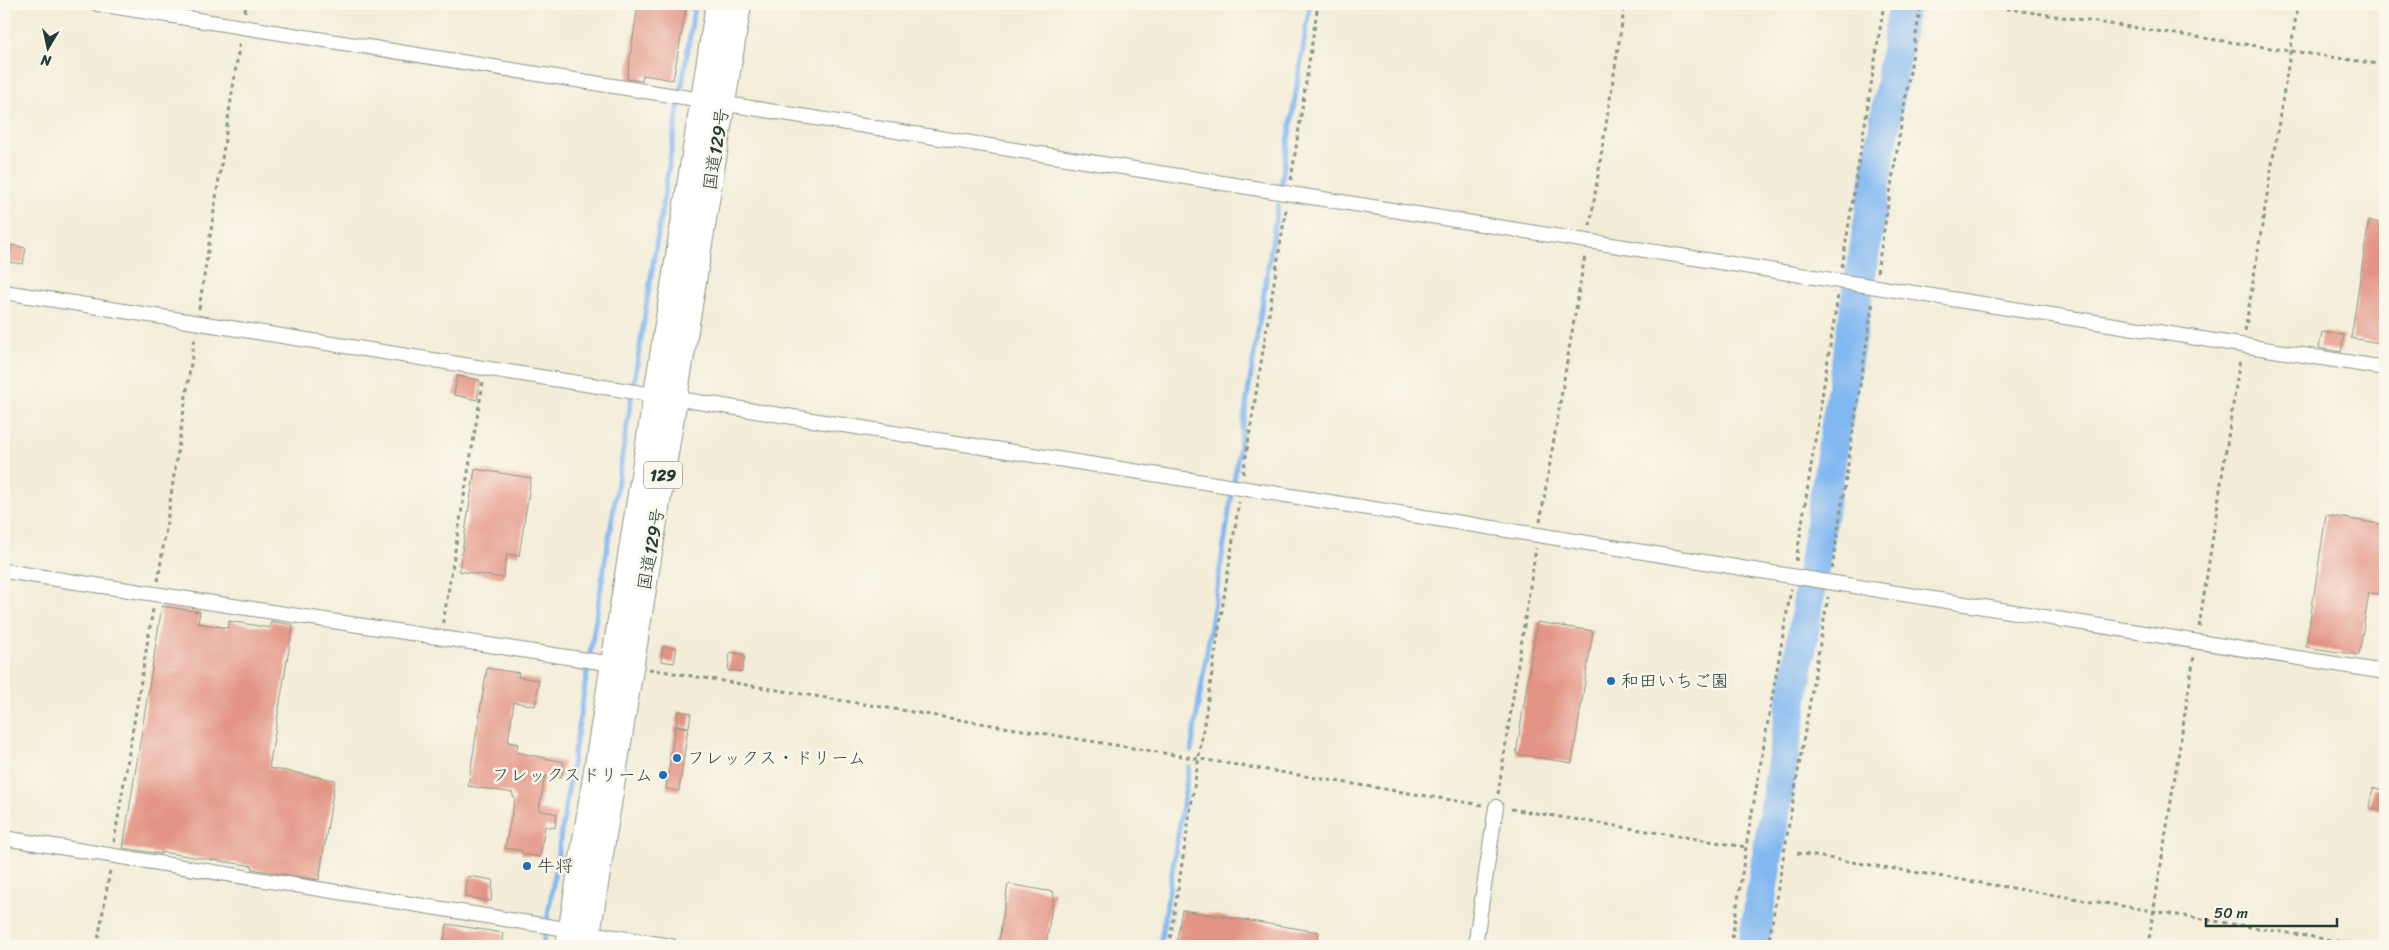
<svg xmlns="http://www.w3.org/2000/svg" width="2389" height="950" viewBox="0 0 2389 950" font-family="Sriracha,'Klee One',sans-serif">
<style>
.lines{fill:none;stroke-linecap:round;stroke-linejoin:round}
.stream{stroke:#82b8f1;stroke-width:5}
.river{stroke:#82b8f1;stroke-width:31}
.building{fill:#e39484}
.minor-casing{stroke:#899586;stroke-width:16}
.trunk-casing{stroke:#899586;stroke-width:26}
.path{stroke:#899586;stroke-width:3;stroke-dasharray:4 4;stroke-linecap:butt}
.minor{stroke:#fff;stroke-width:14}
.trunk{stroke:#fff;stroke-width:24}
.poi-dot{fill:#1f6fb2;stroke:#fbf7ec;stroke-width:2}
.labels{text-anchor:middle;stroke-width:5;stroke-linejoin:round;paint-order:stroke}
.shield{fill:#fbf7ec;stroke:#61756b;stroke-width:1}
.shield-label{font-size:16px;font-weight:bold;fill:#1f3d34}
.street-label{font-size:18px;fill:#1f3d34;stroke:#fbf7ec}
.poi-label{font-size:18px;fill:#1f3d34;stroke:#fbf7ec;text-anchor:start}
</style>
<rect width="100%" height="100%" fill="#fbf7ec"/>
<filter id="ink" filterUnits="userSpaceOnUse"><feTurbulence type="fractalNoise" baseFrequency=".02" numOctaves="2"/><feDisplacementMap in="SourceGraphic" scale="10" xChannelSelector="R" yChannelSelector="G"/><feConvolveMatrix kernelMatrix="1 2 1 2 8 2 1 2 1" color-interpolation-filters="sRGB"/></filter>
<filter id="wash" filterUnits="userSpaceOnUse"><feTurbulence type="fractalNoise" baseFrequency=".0096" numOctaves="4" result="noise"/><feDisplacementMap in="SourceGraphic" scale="20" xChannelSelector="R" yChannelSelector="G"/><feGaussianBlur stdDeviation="1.12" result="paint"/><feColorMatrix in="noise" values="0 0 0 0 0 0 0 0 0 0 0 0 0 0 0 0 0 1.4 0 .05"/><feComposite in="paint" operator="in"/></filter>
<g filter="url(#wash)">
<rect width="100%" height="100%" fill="#f3edd8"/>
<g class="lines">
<path class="stream" d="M1281 186 1310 4
M1191 751 1278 205
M543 946 695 4
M1160 946 1189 767"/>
<path class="river" d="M1753 946 1904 4"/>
</g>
<g id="blocks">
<path class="building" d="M638 4H687L673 80 643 75 642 81 627 79Z
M2369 221 2385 224V344L2351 338Z
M12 245 26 248 23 264 9 262Z
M2322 332 2344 335 2341 352 2319 348Z
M457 376 480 380 477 400 454 395Z
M475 469 531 478 519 556 507 554 503 578 459 571Z
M2326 515 2385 525V595L2369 593 2359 655 2306 647Z
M162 606 200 612 198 623 228 628 229 621 270 628 271 621 293 625 269 768 335 780 319 880 252 869 253 866 161 852V854L123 848Z
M1537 622 1593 631 1572 763 1516 754Z
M663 646 677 648 674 663 661 661Z
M730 652 745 655 742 672 728 670Z
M487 668 519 673 518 677 539 680 535 706 514 702 508 742 518 744 516 752 564 762 561 778 545 776 539 810 557 814 555 828 545 826 540 857 522 854V851L505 848 515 798 513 797V793L468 786Z
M678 711 691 713 689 727 676 725Z
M675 726 688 728 679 791 666 789Z
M2373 788 2385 790V812L2369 808Z
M468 876 493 880 491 901 465 897Z
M1008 884 1054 892 1046 946H998Z
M1182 910 1319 932 1317 946H1176Z
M447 924 503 933 501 946H479L444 940Z"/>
</g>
</g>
<g filter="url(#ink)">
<use href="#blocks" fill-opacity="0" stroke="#899586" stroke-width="1"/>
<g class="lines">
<defs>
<path id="minor" d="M98 4 2385 368
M4 292 1538 535 2385 672
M4 571 613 664
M4 838 671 946
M1475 946 1496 807"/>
<path id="trunk" d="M568 946 718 4
M586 946 739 4"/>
</defs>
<use href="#minor" class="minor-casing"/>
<use href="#trunk" class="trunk-casing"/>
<path class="path" d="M1975 4 2385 65
M245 12 246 4
M1291 180 1318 4
M1590 226 1625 4
M1842 267 1884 4
M1877 272 1921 4
M199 309 240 41
M2245 331 2298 4
M1243 474 1286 209
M1540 522 1585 255
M1796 561 1838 296
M1832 569 1873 301
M158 581 195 337
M443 623 483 382
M2199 627 2240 359
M649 669 1482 805
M1498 794 1536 548
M1511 809 1746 847
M114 842 153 609
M1797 853 2368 946
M97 946 110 870
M1169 946 1239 502
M1731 946 1746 847 1791 589
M1768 946 1828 597
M2148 946 2194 656"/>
<use href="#minor" class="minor"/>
<use href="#trunk" class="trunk"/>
</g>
</g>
<g class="poi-dot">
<circle cx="1611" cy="681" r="5"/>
<circle cx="677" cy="758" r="5"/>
<circle cx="663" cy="775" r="5"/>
<circle cx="527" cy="866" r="5"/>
</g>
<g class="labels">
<rect class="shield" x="644" y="461.5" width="38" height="27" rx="4"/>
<g class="shield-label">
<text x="663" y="481">129</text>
</g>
<g class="street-label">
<text transform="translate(716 149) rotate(-81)" y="6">国道129号</text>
<text transform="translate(651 549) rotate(-80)" y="6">国道129号</text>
</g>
<g class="poi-label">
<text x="1621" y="687">和田いちご園</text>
<text x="687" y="764">フレックス・ドリーム</text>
<text x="653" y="781" text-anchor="end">フレックスドリーム</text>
<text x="537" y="872">牛将</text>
</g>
</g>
<rect width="2389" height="950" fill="none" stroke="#fbf7ec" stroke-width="20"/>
<g transform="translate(48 48) rotate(189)" stroke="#fbf7ec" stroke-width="4" paint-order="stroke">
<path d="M0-4L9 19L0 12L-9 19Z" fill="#1f3d34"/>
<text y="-8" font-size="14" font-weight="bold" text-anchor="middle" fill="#1f3d34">N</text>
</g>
<path d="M2206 918v8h131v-8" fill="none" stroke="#1f3d34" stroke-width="2.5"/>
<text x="2214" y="918" font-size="15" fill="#1f3d34" stroke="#fbf7ec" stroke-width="4" paint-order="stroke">50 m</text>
</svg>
